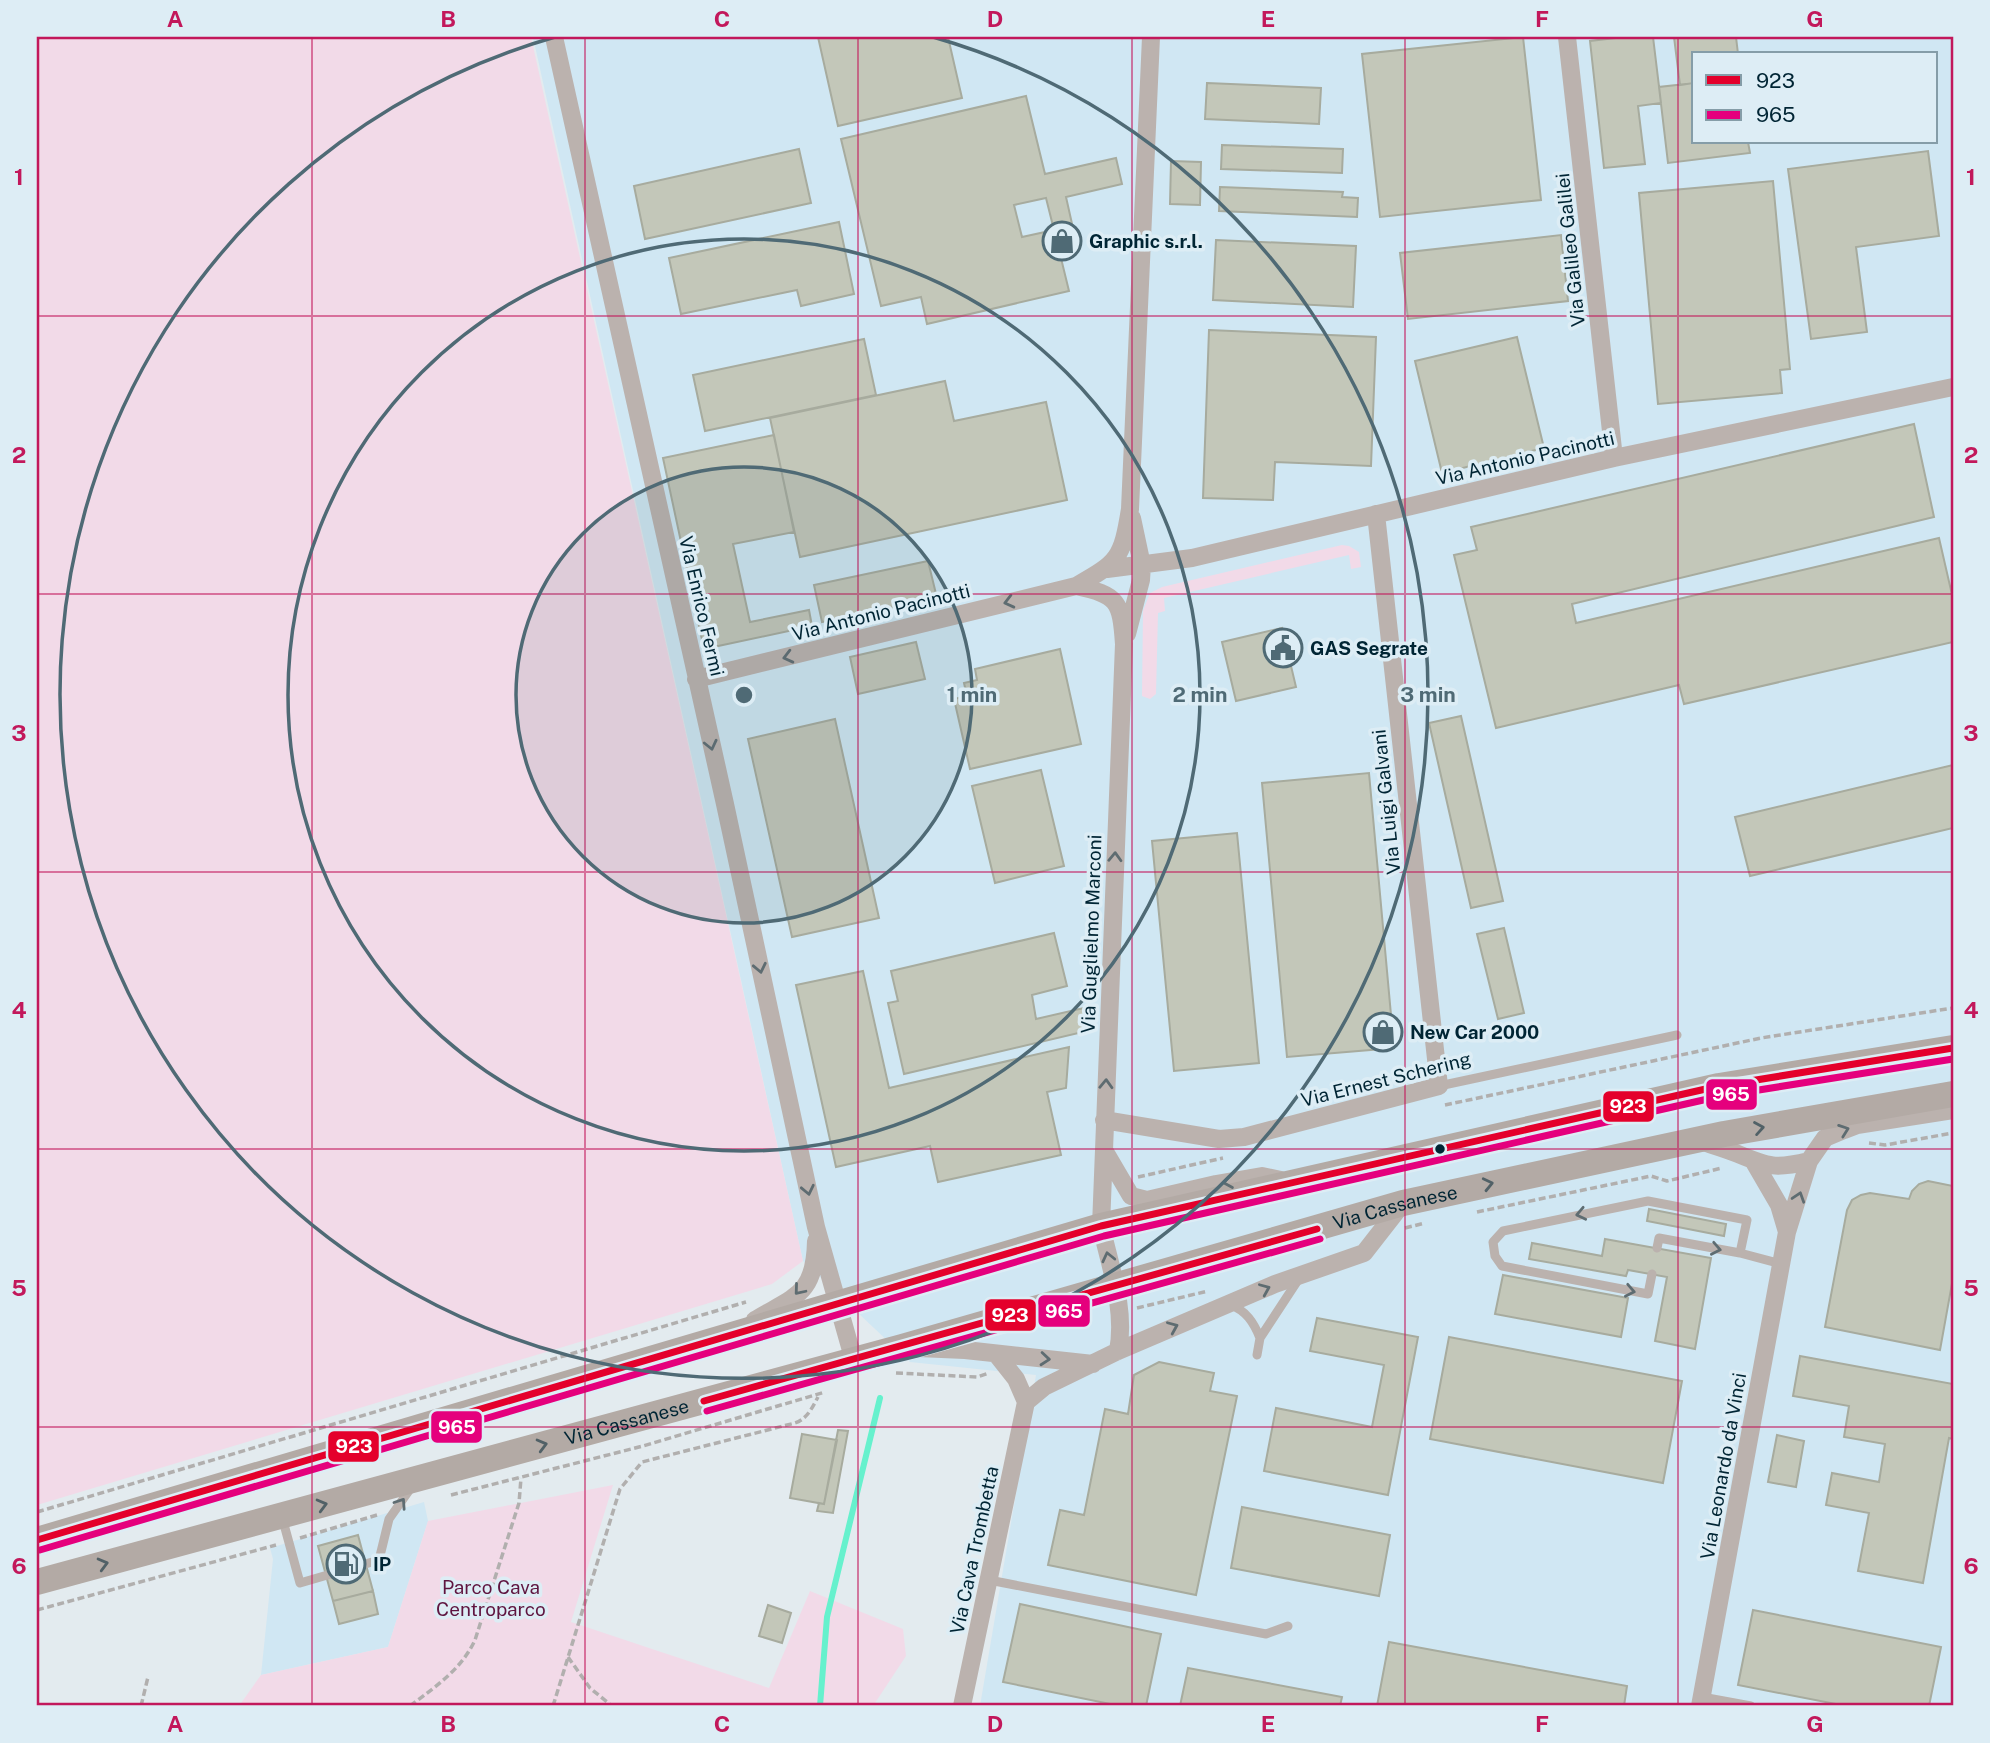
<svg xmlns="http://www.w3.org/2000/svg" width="1990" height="1743" viewBox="0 0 1990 1743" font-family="'Public Sans',sans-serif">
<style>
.built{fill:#d0e7f3;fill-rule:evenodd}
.green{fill:#f2dae8}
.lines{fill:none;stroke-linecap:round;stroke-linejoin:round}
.stream{stroke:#66f1cd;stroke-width:6}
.building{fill:#c3c7b9;stroke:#a7ab9e;stroke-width:2;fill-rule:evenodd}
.path{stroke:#b1afae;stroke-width:3.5;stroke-dasharray:7 3.5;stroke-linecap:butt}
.service{stroke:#bbb2ae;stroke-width:9}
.minor{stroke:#bbb2ae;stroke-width:18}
.primary{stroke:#b3aaa5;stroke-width:26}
.bus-1-casing{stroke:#ddedf5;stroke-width:12}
.bus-2-casing{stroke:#ddedf5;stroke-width:12}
.bus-1{stroke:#e4002b;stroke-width:7}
.bus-2{stroke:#e5007d;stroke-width:7}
.oneway{stroke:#5e6c71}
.oneway2{stroke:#516167}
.grid{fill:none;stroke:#c2185b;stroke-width:2;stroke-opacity:0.55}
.ring{fill:none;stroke:#4f6a75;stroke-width:3.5}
.bus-dot{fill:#002534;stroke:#ddedf5;stroke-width:2.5}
.labels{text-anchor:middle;stroke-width:7;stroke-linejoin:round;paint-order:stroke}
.poi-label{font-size:19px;font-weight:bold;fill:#002534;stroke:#ddedf5;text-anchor:start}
.street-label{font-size:19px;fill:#002534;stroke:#ddedf5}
.park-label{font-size:19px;fill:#5f1540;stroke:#ddedf5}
.centre{fill:#4f6a75;stroke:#ddedf5;stroke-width:3.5}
.ring-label{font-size:21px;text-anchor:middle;font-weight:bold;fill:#4f6a75;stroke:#ddedf5;stroke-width:7;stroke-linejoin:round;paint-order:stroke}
.line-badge{stroke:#ddedf5;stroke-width:2.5}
.badge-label{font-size:19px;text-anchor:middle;font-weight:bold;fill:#fff}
.neatline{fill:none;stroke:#c2185b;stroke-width:2.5}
.grid-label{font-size:23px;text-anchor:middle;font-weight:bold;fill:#c2185b}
</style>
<rect width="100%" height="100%" fill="#e3ebef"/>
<path class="built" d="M533 37H1953V1706H980L1036 1375 910 1362 803 1261ZM1694 54H1936V142H1694Z
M424 1502 428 1521 388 1647 261 1675 273 1559 270 1548Z"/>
<path class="green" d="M37 37H531L803 1261 772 1284 37 1505Z
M1342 545 1349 546 1359 552 1361 567 1351 569 1349 555 1164 598 1165 611 1158 613 1156 694 1150 699 1142 696 1143 611 1150 593 1162 587Z
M613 1485 571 1622 769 1688 810 1591 903 1629 906 1656 873 1706H239L261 1675 388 1647 428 1521Z"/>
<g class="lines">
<path class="stream" d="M820 1706 827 1617 880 1398"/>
</g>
<path class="building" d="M818 37H948L962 98 838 126Z
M1523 37 1541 200 1380 217 1362 54Z
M1624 37H1653L1661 103 1638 106 1645 164 1604 168 1590 41Z
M1674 37H1736L1738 54H1694V83L1680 85Z
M1207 83 1321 88 1319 124 1205 119Z
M1694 83V142H1748L1750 153 1668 163 1659 87Z
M1026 96 1045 174 1116 158 1122 184 1066 197 1077 246 1059 250 1069 291 927 324 921 297 881 306 841 139ZM1046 198 1054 230 1022 237 1014 205Z
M1222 145 1343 149 1342 173 1221 169Z
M799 149 811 203 645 239 634 186Z
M1928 151 1939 236 1856 247 1867 332 1811 339 1788 169Z
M1171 161 1201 162 1200 205 1170 204Z
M1773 181 1790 369 1780 370 1782 393 1658 404 1639 193Z
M1220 187 1343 192 1342 197 1358 198 1357 217 1219 211Z
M839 222 854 294 801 306 797 290 681 314 669 258Z
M1561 235 1568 301 1408 319 1400 253Z
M1216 240 1356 246 1353 307 1213 300Z
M1209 330 1376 337 1371 466 1275 462 1273 500 1203 498Z
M1517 337 1544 448 1442 473 1415 361Z
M864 339 876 395 705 431 693 375Z
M945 381 954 421 1046 402 1067 500 800 557 770 418Z
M1914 424 1934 517 1572 604 1576 623 1939 538 1953 599V642L1684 704 1679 685 1496 728 1454 555 1477 550 1471 527Z
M774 435 794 532 733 544 750 622 809 610 812 626 704 649 663 458Z
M928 561 937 598 822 622 814 585Z
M1282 628 1296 687 1236 701 1222 642Z
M916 642 925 679 858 694 850 657Z
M1060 649 1081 744 970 769 954 699 967 696 964 683 977 680 975 669Z
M1461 716 1503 901 1471 908 1429 723Z
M835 719 879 918 792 937 748 739Z
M1953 765V828L1750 876 1735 817Z
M1041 770 1064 866 995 883 972 786Z
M1369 773 1394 1048 1287 1057 1262 783Z
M1237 833 1259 1063 1174 1071 1152 841Z
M1504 928 1524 1013 1498 1019 1477 934Z
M1054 933 1067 986 1032 995 1036 1019 1088 1007 1087 1031 904 1074 888 1003 898 1001 891 971Z
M863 971 889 1088 1069 1047 1066 1088 1047 1092 1061 1155 938 1182 930 1146 836 1167 796 985Z
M1928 1181 1953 1186V1278L1940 1350 1825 1327 1847 1210 1852 1200 1861 1195 1870 1193 1909 1199 1912 1191 1919 1184Z
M1649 1209 1726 1224 1724 1236 1647 1221Z
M1605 1239 1711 1258 1695 1349 1655 1341 1667 1277 1628 1270 1626 1276 1529 1259 1532 1243 1602 1256Z
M1503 1275 1628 1298 1621 1337 1495 1314Z
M1317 1318 1418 1337 1388 1495 1264 1471 1276 1408 1372 1427 1384 1365 1310 1351Z
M1449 1337 1682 1381 1663 1483 1430 1439Z
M1800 1356 1953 1384V1439L1949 1438 1923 1583 1858 1571 1869 1513 1826 1505 1832 1473 1879 1482 1885 1444 1844 1437 1849 1406 1793 1396Z
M1159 1362 1214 1373 1210 1391 1237 1396 1196 1595 1048 1565 1060 1510 1084 1515 1105 1409 1128 1414 1134 1375Z
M838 1430 848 1431 833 1513 817 1511 819 1503 824 1504Z
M802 1434 837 1440 824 1504 790 1498Z
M1777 1435 1804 1441 1796 1487 1768 1482Z
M1242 1507 1390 1535 1379 1596 1231 1568Z
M358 1535 373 1591 333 1601 318 1546Z
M373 1591 378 1614 339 1624 333 1601Z
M1020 1604 1161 1634 1146 1706H1120L1003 1682Z
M768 1605 791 1613 782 1643 759 1636Z
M1753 1610 1941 1647 1929 1706H1846L1738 1685Z
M1389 1642 1627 1686 1624 1706H1377Z
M1188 1668 1342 1697 1340 1706H1180Z"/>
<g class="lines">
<path class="path" d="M1445 1105 1761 1038 1953 1008
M1869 1143 1885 1145 1953 1133
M1138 1177 1223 1158
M1477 1212 1651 1176 1667 1181 1722 1168
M1405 1228 1425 1223
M1137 1308 1208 1291
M896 1373 977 1377 989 1373
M451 1495 643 1446 825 1392
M37 1512 746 1302
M300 1538 377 1515
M37 1610 276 1545
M568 1657 590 1688 612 1706
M141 1706 148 1677
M410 1706C436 1686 461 1670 475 1640L519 1503 521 1478
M553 1706 620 1489 642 1462 795 1423C807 1419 812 1408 818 1397"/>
<path class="service" d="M1439 1086 1677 1035
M1740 1253 1781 1264
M1652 1274 1648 1294 1502 1266 1495 1256 1493 1242 1503 1231 1648 1201 1747 1220 1740 1253 1659 1238 1657 1248
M1230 1305C1246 1310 1254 1323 1260 1338
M1257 1355 1260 1338 1300 1277
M282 1517 300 1583 379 1560 389 1519 413 1485
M989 1580 1266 1634 1288 1626
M1702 1697 1751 1706"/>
<path class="minor" d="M554 37 725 804 816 1227 854 1361
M1567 37 1614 458
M1107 569 1192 558 1614 458 1953 387
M1076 586C1118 595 1121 601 1124 644L1101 1226C1110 1266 1126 1310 1118 1351
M1127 634 1141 580 1142 565 1132 518
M696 679 1076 586C1119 562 1122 558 1130 509L1151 37
M1104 1120 1219 1139 1244 1137 1439 1086 1376 514
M1700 1141C1712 1145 1726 1149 1738 1154 1769 1167 1776 1169 1809 1161L1825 1138 1844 1130 1857 1125 1953 1110
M1104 1150 1131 1196 1147 1200 1216 1184 1262 1176 1281 1180
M1754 1162 1779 1205 1787 1232
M755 1320C795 1296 815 1295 816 1241
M918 1348 965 1350 1093 1364
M1026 1402 1044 1387 1118 1351 1275 1284 1364 1253 1403 1203
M962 1706 1026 1402 1016 1379 997 1355
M1700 1706 1787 1232 1809 1161"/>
<g class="primary">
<path d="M37 1540 1101 1226 1719 1086 1953 1048"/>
<path id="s1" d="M37 1582 902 1347 1403 1203 1724 1134 1953 1094"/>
</g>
<defs>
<path id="bus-1" d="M704 1401 1317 1229
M37 1540 1101 1226 1719 1086 1953 1048"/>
<path id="bus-2" d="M707 1411 1320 1239
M40 1550 1104 1236 1721 1096 1953 1059"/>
</defs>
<use href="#bus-1" class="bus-1-casing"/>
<use href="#bus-2" class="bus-2-casing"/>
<use href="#bus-1" class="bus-1"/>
<use href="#bus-2" class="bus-2"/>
</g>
<defs><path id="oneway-chevron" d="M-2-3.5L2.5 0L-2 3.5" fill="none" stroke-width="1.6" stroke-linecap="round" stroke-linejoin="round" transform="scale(1.75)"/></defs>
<g class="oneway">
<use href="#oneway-chevron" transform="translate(1009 602) rotate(166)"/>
<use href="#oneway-chevron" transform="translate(788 657) rotate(166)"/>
<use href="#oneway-chevron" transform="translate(711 745) rotate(77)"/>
<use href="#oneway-chevron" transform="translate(1115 857) rotate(-88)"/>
<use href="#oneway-chevron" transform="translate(760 968) rotate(78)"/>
<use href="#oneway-chevron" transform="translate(1106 1084) rotate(-88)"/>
<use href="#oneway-chevron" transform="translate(1844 1130) rotate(-20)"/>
<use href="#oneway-chevron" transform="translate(1228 1182) rotate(171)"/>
<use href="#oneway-chevron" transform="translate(808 1190) rotate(78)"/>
<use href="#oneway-chevron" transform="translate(1799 1197) rotate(-72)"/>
<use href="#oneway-chevron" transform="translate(1581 1214) rotate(168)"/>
<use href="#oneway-chevron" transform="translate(1716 1249) rotate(11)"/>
<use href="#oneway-chevron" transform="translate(1108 1257) rotate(-103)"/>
<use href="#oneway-chevron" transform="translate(1265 1289) rotate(-23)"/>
<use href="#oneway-chevron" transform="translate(799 1290) rotate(130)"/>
<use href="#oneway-chevron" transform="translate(1630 1291) rotate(11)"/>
<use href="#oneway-chevron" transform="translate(1173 1327) rotate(-23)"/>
<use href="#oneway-chevron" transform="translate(1045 1359) rotate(5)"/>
<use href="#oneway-chevron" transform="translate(401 1503) rotate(-56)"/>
</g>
<g class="oneway2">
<use href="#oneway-chevron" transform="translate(1759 1128) rotate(-10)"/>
<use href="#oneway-chevron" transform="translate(1488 1184) rotate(-13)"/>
<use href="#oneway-chevron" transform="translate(542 1445) rotate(-15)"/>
<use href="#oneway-chevron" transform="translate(322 1505) rotate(-15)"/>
<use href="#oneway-chevron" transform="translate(103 1564) rotate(-15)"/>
</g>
<path class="grid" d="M312 37V1706M585 37V1706M858 37V1706M1132 37V1706M1405 37V1706M1678 37V1706M37 316H1953M37 594H1953M37 872H1953M37 1149H1953M37 1427H1953"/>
<circle cx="744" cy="695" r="228" fill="#4f6a75" fill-opacity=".12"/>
<g class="ring">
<circle cx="744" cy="695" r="228"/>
<circle cx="744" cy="695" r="456"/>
<path d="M933 37A684 684 0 1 1 555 37"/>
</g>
<defs>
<symbol id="shop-ring" viewBox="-11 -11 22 22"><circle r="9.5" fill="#ddedf5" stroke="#4f6a75" stroke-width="1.5"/><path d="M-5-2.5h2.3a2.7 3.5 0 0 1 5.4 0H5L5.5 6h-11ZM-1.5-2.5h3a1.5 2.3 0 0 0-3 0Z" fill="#4f6a75"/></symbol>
<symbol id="civic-ring" viewBox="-11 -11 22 22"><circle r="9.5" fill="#ddedf5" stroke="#4f6a75" stroke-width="1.5"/><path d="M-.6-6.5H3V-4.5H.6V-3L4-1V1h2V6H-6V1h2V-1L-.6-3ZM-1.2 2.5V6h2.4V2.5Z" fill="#4f6a75"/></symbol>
<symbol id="fuel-ring" viewBox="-11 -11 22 22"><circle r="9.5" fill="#ddedf5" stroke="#4f6a75" stroke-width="1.5"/><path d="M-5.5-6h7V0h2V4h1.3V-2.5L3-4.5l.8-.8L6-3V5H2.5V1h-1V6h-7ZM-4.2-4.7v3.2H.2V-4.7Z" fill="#4f6a75"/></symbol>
</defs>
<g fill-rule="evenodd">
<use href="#shop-ring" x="1040" y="219" width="44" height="44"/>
<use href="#civic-ring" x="1261" y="626" width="44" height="44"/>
<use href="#shop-ring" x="1361" y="1010" width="44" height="44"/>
<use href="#fuel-ring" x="324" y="1542" width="44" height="44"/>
</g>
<circle class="bus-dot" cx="1440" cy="1149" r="6"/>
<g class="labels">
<g class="poi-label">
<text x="1089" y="248">Graphic s.r.l.</text>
<text x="1310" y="655">GAS Segrate</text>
<text x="1410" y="1039">New Car 2000</text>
<text x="373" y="1571">IP</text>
</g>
<g class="street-label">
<text transform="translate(1570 250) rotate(-96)" y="7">Via Galileo Galilei</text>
<text transform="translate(1525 458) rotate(-13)" y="7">Via Antonio Pacinotti</text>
<text transform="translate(702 606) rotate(77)" y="7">Via Enrico Fermi</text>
<text transform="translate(881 612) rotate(-14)" y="7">Via Antonio Pacinotti</text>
<text transform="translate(1386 802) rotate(-96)" y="7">Via Luigi Galvani</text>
<text transform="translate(1091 934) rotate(-88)" y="7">Via Guglielmo Marconi</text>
<text transform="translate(1386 1079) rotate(-14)" y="7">Via Ernest Schering</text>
<text dy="7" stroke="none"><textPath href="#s1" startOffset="1409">Via Cassanese</textPath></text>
<text dy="7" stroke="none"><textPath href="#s1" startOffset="611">Via Cassanese</textPath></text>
<text transform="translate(1723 1466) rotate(-80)" y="7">Via Leonardo da Vinci</text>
<text transform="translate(974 1550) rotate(-78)" y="7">Via Cava Trombetta</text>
</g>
<g class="park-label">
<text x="491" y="1594">Parco Cava<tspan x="491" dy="22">Centroparco</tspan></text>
</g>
</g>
<circle cx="744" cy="695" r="10" class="centre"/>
<g class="ring-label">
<text x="972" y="702">1 min</text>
<text x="1200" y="702">2 min</text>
<text x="1428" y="702">3 min</text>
</g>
<g class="line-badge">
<rect x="1705" y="1078" width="53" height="33" rx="7" fill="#e5007d"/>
<rect x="1602" y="1090" width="53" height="33" rx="7" fill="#e4002b"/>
<rect x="1037" y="1294" width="54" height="34" rx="7" fill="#e5007d"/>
<rect x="984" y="1298" width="53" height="34" rx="7" fill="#e4002b"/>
<rect x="430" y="1410" width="53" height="34" rx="7" fill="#e5007d"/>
<rect x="327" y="1430" width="53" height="33" rx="7" fill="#e4002b"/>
</g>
<g class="badge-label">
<text x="1731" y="1101">965</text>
<text x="1628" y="1113">923</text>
<text x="1064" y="1318">965</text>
<text x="1010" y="1322">923</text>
<text x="457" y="1434">965</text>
<text x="354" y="1453">923</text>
</g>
<rect width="1990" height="1743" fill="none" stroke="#ddedf5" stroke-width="77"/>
<rect x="1692" y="52" width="245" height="91" fill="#ddedf5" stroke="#859da8" stroke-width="2"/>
<rect x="1706" y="75" width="35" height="10" fill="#e4002b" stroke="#859da8" stroke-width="2"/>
<text x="1756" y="88" font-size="21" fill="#002534">923</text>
<rect x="1706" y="110" width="35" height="10" fill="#e5007d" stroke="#859da8" stroke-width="2"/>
<text x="1756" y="122" font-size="21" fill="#002534">965</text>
<rect x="38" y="38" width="1914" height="1666" class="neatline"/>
<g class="grid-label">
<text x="175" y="27">A</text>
<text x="448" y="27">B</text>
<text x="722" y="27">C</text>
<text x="995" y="27">D</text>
<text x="1268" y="27">E</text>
<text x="1542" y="27">F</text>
<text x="1815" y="27">G</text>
<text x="19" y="185">1</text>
<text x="1971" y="185">1</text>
<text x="19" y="463">2</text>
<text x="1971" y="463">2</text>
<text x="19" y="741">3</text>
<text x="1971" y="741">3</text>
<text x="19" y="1018">4</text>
<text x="1971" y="1018">4</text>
<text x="19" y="1296">5</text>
<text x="1971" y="1296">5</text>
<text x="19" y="1574">6</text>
<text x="1971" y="1574">6</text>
<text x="175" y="1732">A</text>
<text x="448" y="1732">B</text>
<text x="722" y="1732">C</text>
<text x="995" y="1732">D</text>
<text x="1268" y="1732">E</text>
<text x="1542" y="1732">F</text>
<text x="1815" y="1732">G</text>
</g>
</svg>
